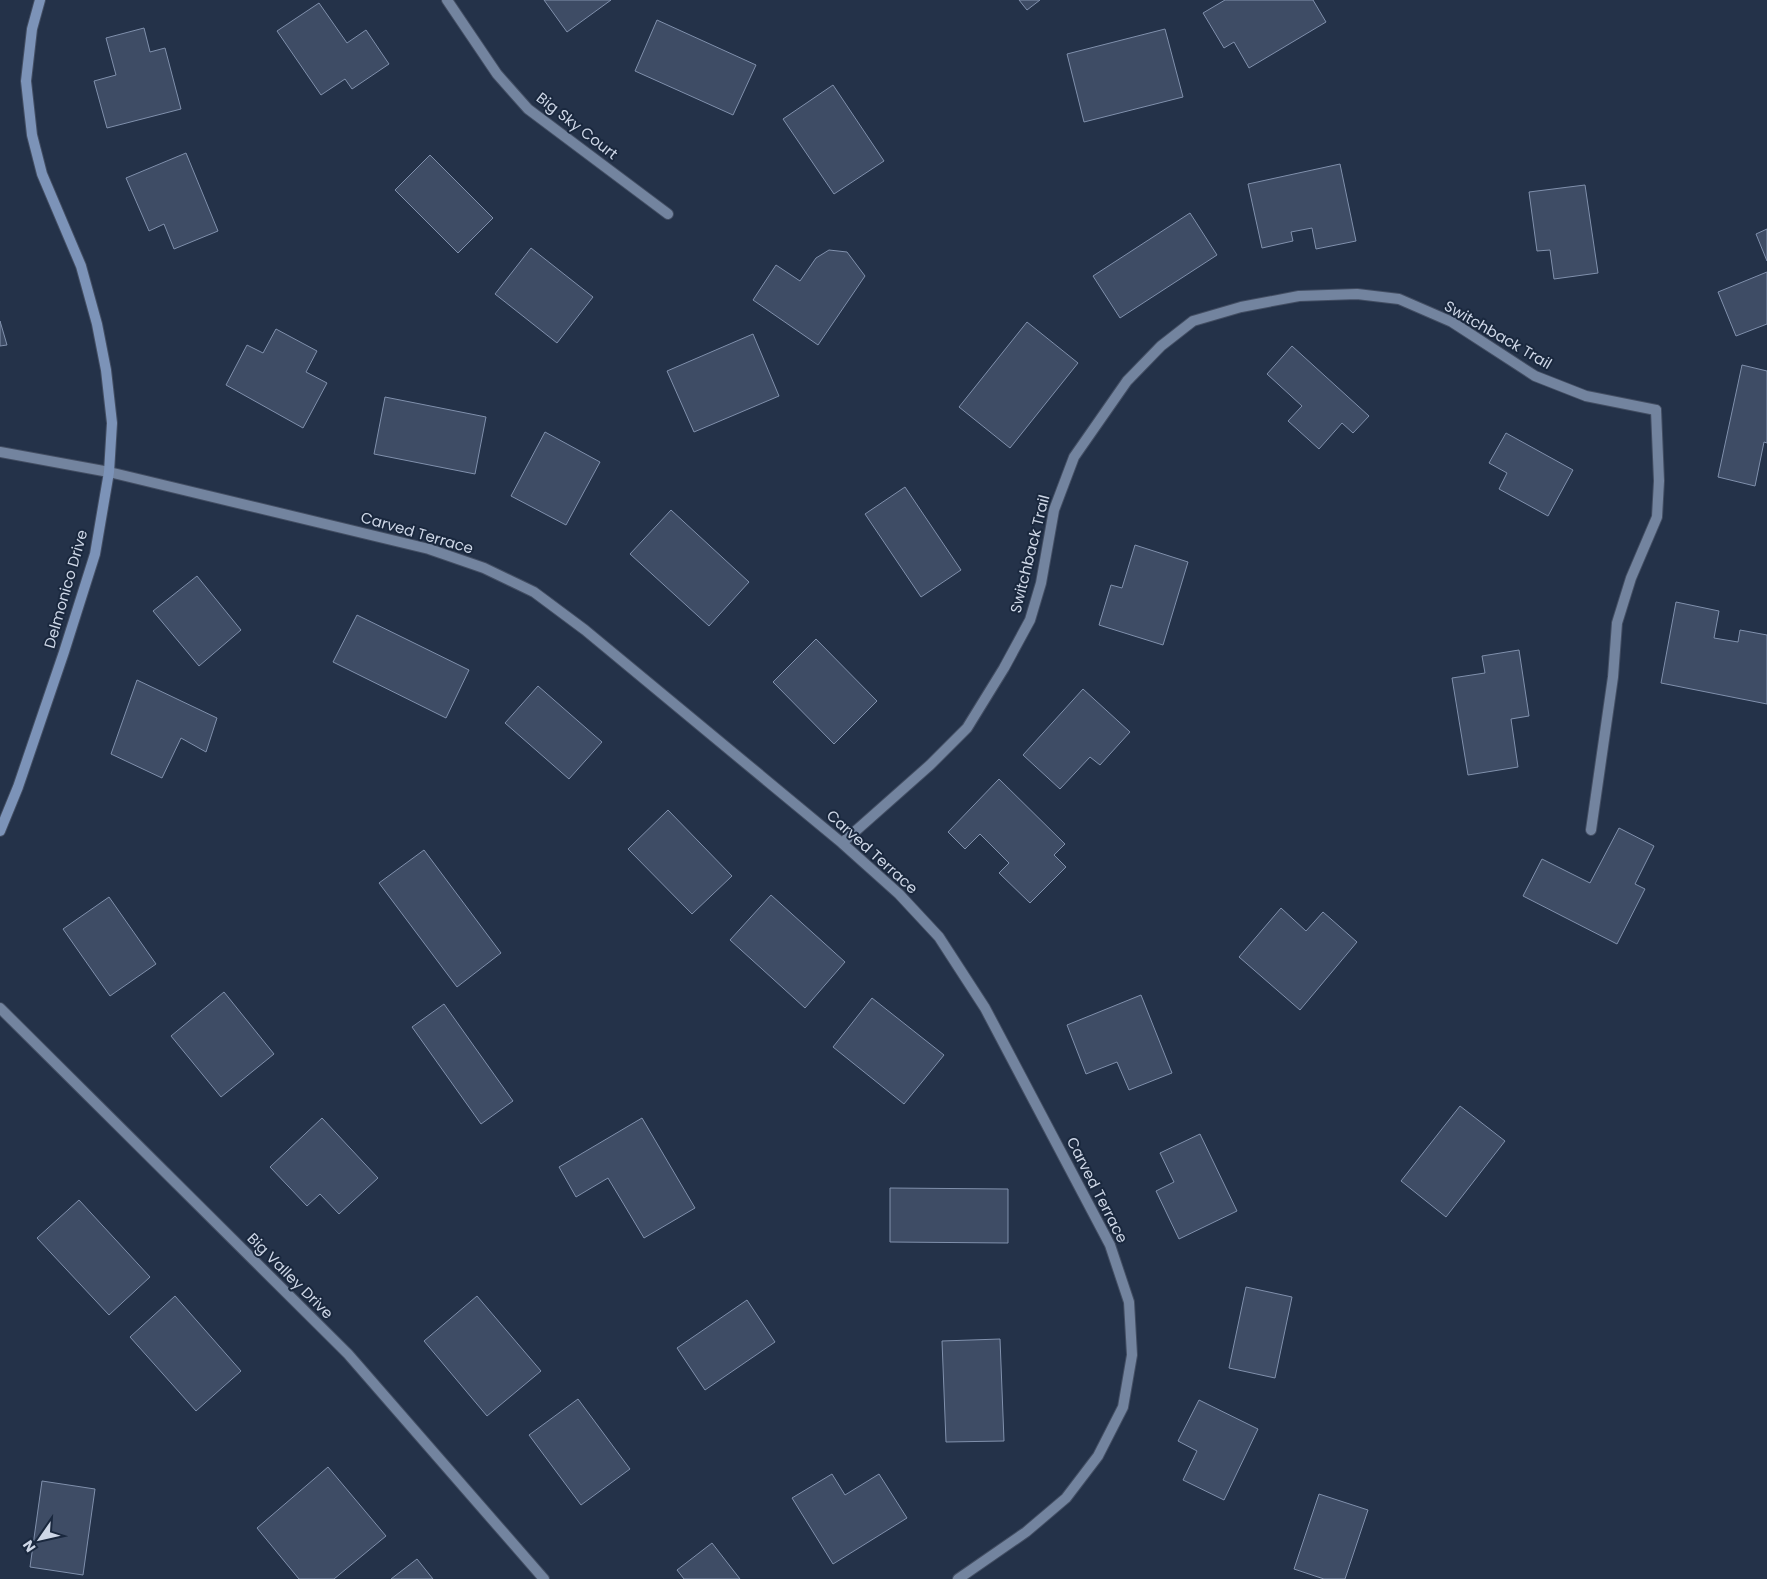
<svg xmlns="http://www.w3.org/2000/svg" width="1767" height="1579" viewBox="0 0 1767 1579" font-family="Poppins,sans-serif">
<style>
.building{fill:#3e4c65;stroke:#8090ac}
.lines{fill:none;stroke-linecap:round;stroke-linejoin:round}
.lane-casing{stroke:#434e63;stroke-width:12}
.street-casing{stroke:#434e63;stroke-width:12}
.secondary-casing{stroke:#434e63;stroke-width:12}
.lane{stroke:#73849f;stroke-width:10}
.street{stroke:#73849f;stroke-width:10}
.secondary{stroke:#7c93b8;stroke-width:10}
.labels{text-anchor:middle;stroke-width:4;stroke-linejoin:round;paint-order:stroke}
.street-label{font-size:15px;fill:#ced7e7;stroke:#1a283e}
</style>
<rect width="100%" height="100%" fill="#243249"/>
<path class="building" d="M544 0H611L567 32Z
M1019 0H1040L1027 10Z
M1225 0H1313L1326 22 1249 68 1234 42 1224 48 1203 13Z
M319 3 347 43 366 30 389 64 352 89 345 79 321 95 277 31Z
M657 20 756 65 733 115 635 71Z
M144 28 150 52 165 48 181 109 107 128 94 81 116 75 106 38Z
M1165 29 1183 97 1084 122 1067 54Z
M833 85 884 161 834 194 783 119Z
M186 153 218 231 174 249 164 224 149 231 126 178Z
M430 155 493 218 458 253 395 190Z
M1340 164 1356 241 1316 249 1312 228 1291 232 1293 241 1262 248 1248 184Z
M1585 185 1598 273 1554 279 1550 250 1537 251 1529 192Z
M1190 213 1217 255 1120 318 1093 276Z
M1767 229V261L1756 234Z
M531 248 593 297 557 343 495 294Z
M829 250 847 252 865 276 818 345 753 300 776 265 800 281 816 258Z
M1767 272V324L1736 336 1718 292Z
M0 321 7 345 0 346Z
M1027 322 1078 363 1010 448 959 407Z
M276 329 317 351 306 372 327 383 303 428 226 385 247 345 263 353Z
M753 334 779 396 694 432 667 371Z
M1292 346 1369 416 1353 433 1342 423 1319 449 1288 421 1302 406 1267 374Z
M1742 365 1767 371V443L1764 442 1755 486 1718 477Z
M385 397 486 417 475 474 374 454Z
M545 432 600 462 566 525 511 496Z
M1506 433 1573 470 1548 516 1499 489 1507 473 1489 463Z
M905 487 961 570 921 597 865 514Z
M671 510 749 582 709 626 630 554Z
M1135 545 1188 562 1163 645 1099 625 1111 585 1122 588Z
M197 576 241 630 199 666 153 611Z
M1676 602 1719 611 1714 638 1738 642 1740 630 1767 635V704L1661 683Z
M357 615 469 670 446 718 333 662Z
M816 639 877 701 834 744 773 682Z
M1519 650 1529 716 1511 719 1518 767 1468 775 1452 678 1485 673 1482 656Z
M137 680 217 718 206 752 181 738 162 778 111 754Z
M538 686 602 742 569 779 505 723Z
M1083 689 1130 732 1100 765 1090 757 1060 789 1023 755Z
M999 779 1065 844 1054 855 1066 867 1030 903 999 873 1009 863 980 834 965 849 948 832Z
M668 810 732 876 692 914 628 849Z
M1619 828 1654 846 1635 884 1645 889 1617 944 1523 896 1542 859 1590 883Z
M424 850 501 953 457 987 379 883Z
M771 895 845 962 805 1008 730 940Z
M109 897 156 964 110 996 63 929Z
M1281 908 1306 931 1323 912 1357 942 1300 1010 1239 957Z
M224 992 274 1054 221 1097 171 1036Z
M1141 995 1172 1073 1129 1090 1117 1062 1086 1074 1067 1025Z
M872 998 944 1055 904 1104 833 1047Z
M444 1004 513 1101 481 1124 412 1027Z
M1460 1106 1505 1141 1446 1217 1401 1181Z
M322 1118 378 1178 339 1214 320 1194 307 1206 270 1167Z
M642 1118 695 1208 644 1238 608 1178 576 1197 559 1167Z
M1200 1134 1237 1211 1179 1239 1156 1191 1174 1182 1160 1153Z
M890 1188 1008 1189V1243L890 1242Z
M79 1200 150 1277 109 1315 37 1238Z
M1246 1287 1292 1297 1275 1378 1229 1368Z
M175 1296 241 1371 196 1411 130 1337Z
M477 1296 541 1371 487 1416 424 1341Z
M747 1300 775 1342 705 1390 677 1348Z
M1000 1339 1004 1441 946 1442 942 1341Z
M578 1399 630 1469 581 1505 529 1435Z
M1199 1400 1258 1429 1224 1500 1183 1480 1197 1451 1178 1441Z
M328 1467 386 1536 334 1579H299L257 1528Z
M832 1474 845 1495 879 1474 907 1518 833 1564 792 1498Z
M42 1481 95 1489 83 1575 30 1567Z
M1319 1494 1368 1510 1345 1579H1324L1294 1569Z
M712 1543 740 1579H684L677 1570Z
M417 1559 433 1579H391Z"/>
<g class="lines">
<defs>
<path id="lane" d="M1591 830 1613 677 1617 623 1631 578 1657 517 1659 481 1656 410"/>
<path id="street" d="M447 0 497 74 528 109 668 214
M0 452 109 472 429 549 484 568 534 592 585 630 842 843 899 894 939 937 985 1008 1110 1245 1129 1302 1132 1355 1123 1407 1098 1456 1066 1498 1026 1532 958 1579
M842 843 930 765 967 728 1004 668 1030 620 1041 583 1054 510 1074 457 1127 381 1161 346 1193 321 1241 307 1299 296 1357 294 1399 299 1452 322 1535 376 1586 396 1656 410
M0 1008 348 1354 544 1579"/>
<path id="secondary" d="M0 831 18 787 64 652 95 554 109 472 112 423 106 370 97 324 81 266 42 174 32 135 26 81 32 29 40 0"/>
</defs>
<use href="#lane" class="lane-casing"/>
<use href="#street" class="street-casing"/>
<use href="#secondary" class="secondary-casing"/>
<use href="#lane" class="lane"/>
<use href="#street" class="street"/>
<use href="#secondary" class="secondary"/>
</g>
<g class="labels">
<g class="street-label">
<text transform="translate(577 126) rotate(38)" y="5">Big Sky Court</text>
<text transform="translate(1498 335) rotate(30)" y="5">Switchback Trail</text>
<text transform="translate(417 533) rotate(16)" y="5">Carved Terrace</text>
<text transform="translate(1030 554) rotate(-76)" y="5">Switchback Trail</text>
<text transform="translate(66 589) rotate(-74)" y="5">Delmonico Drive</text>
<text transform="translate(872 852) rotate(42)" y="5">Carved Terrace</text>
<text transform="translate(1097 1190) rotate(63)" y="5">Carved Terrace</text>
<text transform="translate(290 1276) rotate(45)" y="5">Big Valley Drive</text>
</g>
</g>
<g transform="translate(40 1539) rotate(236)" stroke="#1a283e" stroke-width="4" paint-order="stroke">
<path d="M0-4L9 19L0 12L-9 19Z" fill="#ced7e7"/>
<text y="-8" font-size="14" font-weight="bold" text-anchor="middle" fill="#ced7e7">N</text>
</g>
</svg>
